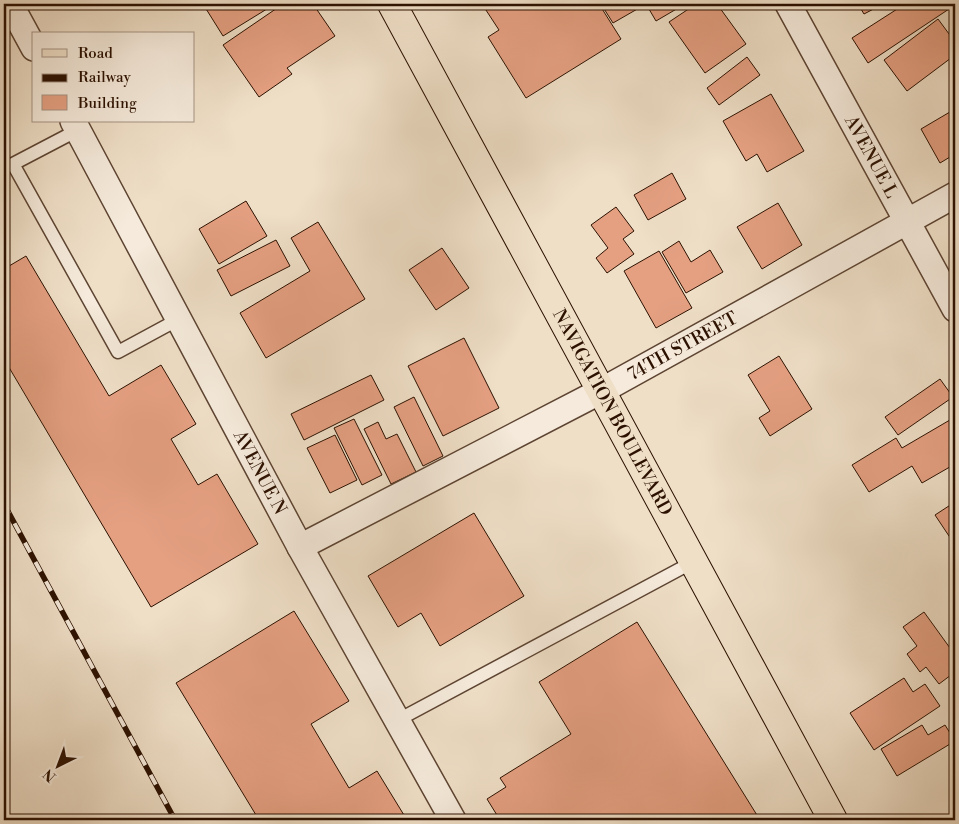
<svg xmlns="http://www.w3.org/2000/svg" width="959" height="824" viewBox="0 0 959 824" font-family="'Libre Bodoni',serif">
<style>
.building{fill:#e5a082;stroke:#2c1101}
.lines{fill:none;stroke-linecap:round;stroke-linejoin:round}
.lane-casing{stroke:#5d4432;stroke-width:15}
.street-casing{stroke:#5d4432;stroke-width:28}
.primary-casing{stroke:#2c1101;stroke-width:30}
.lane{stroke:#f5eadb;stroke-width:12}
.street{stroke:#f5eadb;stroke-width:25}
.primary{stroke:#efdfc7;stroke-width:28}
.rail-casing{stroke:#2c1101;stroke-width:5.5}
.rail{stroke:#f5eadb;stroke-width:4;stroke-dasharray:11;stroke-linecap:butt}
.labels{text-anchor:middle;stroke-width:5;stroke-linejoin:round;paint-order:stroke}
.street-label{font-size:18px;fill:#2c1101;stroke:#f5eadb}
</style>
<rect width="100%" height="100%" fill="#efdfc7"/>
<filter id="stains"><feTurbulence type="fractalNoise" baseFrequency=".004" numOctaves="4"/><feColorMatrix values="0 0 0 0 .2 0 0 0 0 .09 0 0 0 0 .02 0 0 0 .5 -.17"/></filter>
<radialGradient id="worn" r=".72"><stop offset=".6" stop-color="#630" stop-opacity="0"/><stop offset="1" stop-color="#630" stop-opacity=".3"/></radialGradient>
<path class="building" d="M203 4H275L223 36Z
M283 4H313L335 36 287 68 292 74 259 97 223 45Z
M482 4H599L621 39 526 98 488 37 499 30Z
M601 4H685L656 21 646 4 613 23Z
M696 4H717L746 44 705 73 669 22Z
M858 4H883L864 14Z
M905 4H955V5L868 63 852 38Z
M938 19 955 42V55L907 91 884 60Z
M747 57 760 75 719 105 707 88Z
M771 94 804 151 767 172 757 154 746 161 723 121Z
M955 109V154L940 163 921 129Z
M672 173 686 199 648 220 634 195Z
M246 201 267 236 219 264 199 229Z
M778 203 802 245 762 269 737 227Z
M616 207 634 231 623 239 634 254 607 273 596 258 608 248 591 225Z
M318 222 365 299 266 358 240 313 310 271 291 238Z
M276 240 290 266 231 296 217 270Z
M679 241 691 262 710 250 723 272 686 293 662 252Z
M442 248 469 288 436 310 409 270Z
M659 251 692 308 656 328 624 271Z
M26 256 109 396 161 365 196 424 171 439 198 485 217 474 258 544 151 607 4 359V269Z
M464 338 499 408 443 436 408 366Z
M779 356 812 409 770 436 759 418 770 411 748 375Z
M371 375 384 400 304 440 291 414Z
M940 379 953 397 898 435 885 417Z
M414 397 443 456 423 466 394 407Z
M955 417V464L922 483 912 466 869 492 852 465 896 438 902 448Z
M354 419 382 475 362 485 334 428Z
M378 422 386 439 397 434 416 472 391 484 364 429Z
M335 435 357 480 330 493 307 448Z
M955 502V545L935 515Z
M474 513 524 596 440 646 421 613 398 627 368 576Z
M294 611 349 701 311 724 349 788 377 771 407 820H259L176 683Z
M924 612 955 655V672L939 684 926 667 920 672 907 654 917 646 903 627Z
M637 622 760 820H500L487 799 506 787 500 778 571 734 539 682Z
M904 678 913 692 925 684 940 706 874 750 850 713Z
M922 725 928 735 945 725 955 741 897 776 881 749Z"/>
<g class="lines">
<defs>
<path id="lane" d="M78 130 13 164 118 352 179 319
M398 720 693 562"/>
<g id="street">
<path d="M10 4 34 48"/>
<path id="s1" d="M788 4 955 309"/>
<path id="s2" d="M73 121 300 547 453 820"/>
<path id="s3" d="M300 547 601 391 955 195"/>
</g>
<g id="primary">
<path id="s4" d="M392 4 833 820"/>
</g>
</defs>
<use href="#lane" class="lane-casing"/>
<use href="#street" class="street-casing"/>
<use href="#primary" class="primary-casing"/>
<use href="#lane" class="lane"/>
<use href="#street" class="street"/>
<use href="#primary" class="primary"/>
<defs>
<path id="rail" d="M4 504 175 820"/>
</defs>
<use href="#rail" class="rail-casing"/>
<use href="#rail" class="rail"/>
</g>
<g class="labels">
<g class="street-label">
<text dy="6" stroke="none"><textPath href="#s1" startOffset="174">AVENUE L</textPath></text>
<text dy="6" stroke="none"><textPath href="#s3" startOffset="432">74TH STREET</textPath></text>
<text dy="6" stroke="none"><textPath href="#s4" startOffset="464">NAVIGATION BOULEVARD</textPath></text>
<text dy="6" stroke="none"><textPath href="#s2" startOffset="398">AVENUE N</textPath></text>
</g>
</g>
<rect width="959" height="824" fill="none" stroke="#efdfc7" stroke-width="20"/>
<rect x="5" y="5" width="949" height="814" fill="none" stroke="#2c1101" stroke-width="2.5"/>
<rect x="10" y="10" width="939" height="804" fill="none" stroke="#2c1101"/>
<rect x="32" y="32" width="162" height="90" fill="#f5eadb" stroke="#a59384"/>
<rect x="42" y="49" width="25" height="8" fill="#efdfc7" stroke="#a59384"/>
<text x="78" y="58" font-size="15" fill="#2c1101">Road</text>
<rect x="42" y="74" width="25" height="8" fill="#2c1101" stroke="#a59384"/>
<text x="78" y="82" font-size="15" fill="#2c1101">Railway</text>
<rect x="42" y="95" width="25" height="15" fill="#e5a082" stroke="#a59384"/>
<text x="78" y="108" font-size="15" fill="#2c1101">Building</text>
<g transform="translate(58 766) rotate(222)" stroke="#f5eadb" stroke-width="4" paint-order="stroke">
<path d="M0-4L9 19L0 12L-9 19Z" fill="#2c1101"/>
<text y="-8" font-size="14" font-weight="bold" text-anchor="middle" fill="#2c1101">N</text>
</g>
<rect width="100%" height="100%" filter="url(#stains)"/>
<rect width="100%" height="100%" fill="url(#worn)"/>
</svg>
